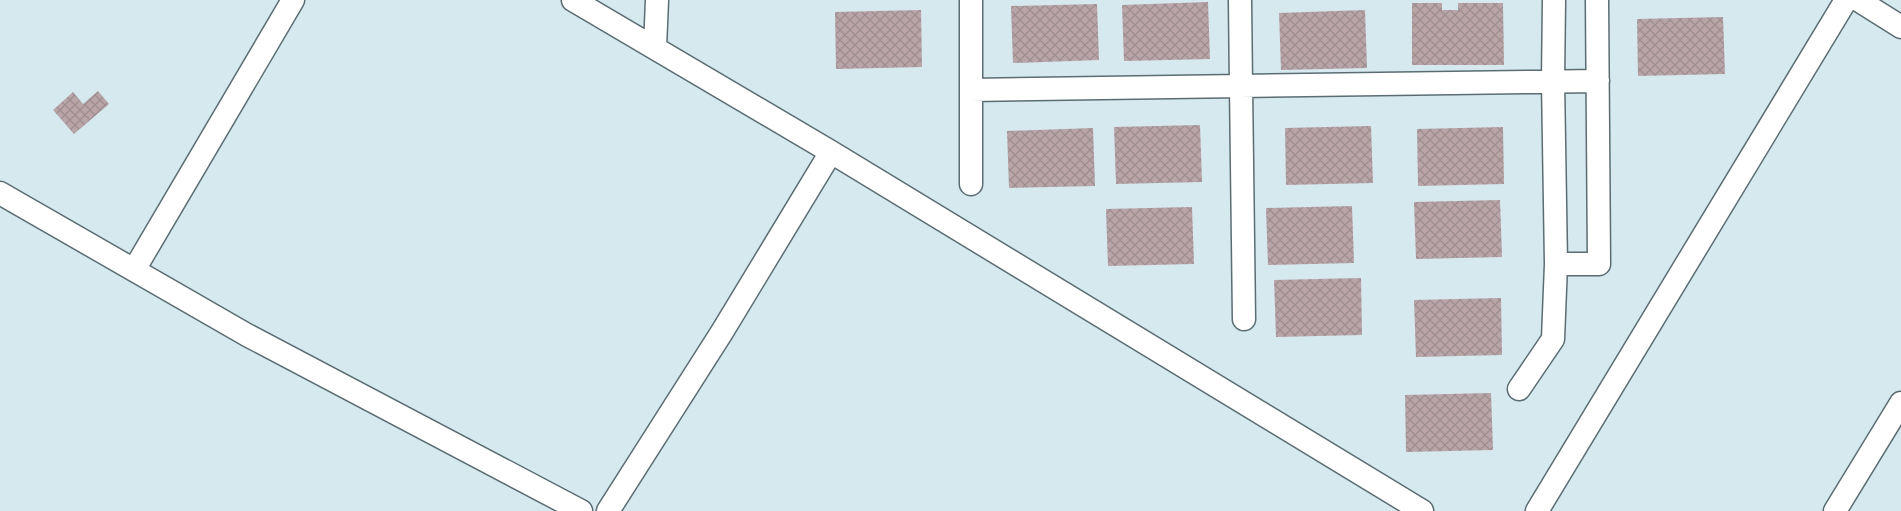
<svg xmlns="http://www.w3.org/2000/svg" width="1901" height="511" viewBox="0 0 1901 511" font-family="Manrope,sans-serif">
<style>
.building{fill:url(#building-cross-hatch)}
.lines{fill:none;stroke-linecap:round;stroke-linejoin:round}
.minor-casing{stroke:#5b6d72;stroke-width:25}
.minor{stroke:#fff;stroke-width:22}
</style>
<defs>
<pattern id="building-cross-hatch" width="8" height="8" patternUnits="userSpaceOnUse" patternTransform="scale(1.25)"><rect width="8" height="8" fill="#b9a5a8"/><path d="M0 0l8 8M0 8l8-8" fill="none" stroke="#9e8d90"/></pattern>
</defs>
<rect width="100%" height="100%" fill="#d5e9ef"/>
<path class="building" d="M1208 2 1210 59 1124 61 1122 5Z
M1412 3H1442V10H1458V3H1503L1504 65H1412Z
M1097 4 1099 60 1013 63 1011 6Z
M921 10 922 67 836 69 835 12Z
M1365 10 1367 68 1281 70 1279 13Z
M1723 17 1725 74 1638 76 1637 19Z
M98 91 109 104 74 134 53 110 73 92 83 104Z
M1200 125 1202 182 1116 184 1114 127Z
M1371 126 1373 183 1286 185 1285 128Z
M1503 127 1504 184 1418 186 1417 129Z
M1093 128 1095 186 1009 188 1007 131Z
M1500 200 1502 257 1416 259 1414 202Z
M1352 206 1354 263 1268 265 1266 208Z
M1192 207 1194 264 1108 266 1106 209Z
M1361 278 1362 335 1276 337 1274 280Z
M1501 298 1502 355 1416 357 1414 300Z
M1491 393 1493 450 1406 452 1405 395Z"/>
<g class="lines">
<defs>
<path id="minor" d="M573 0 831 152 1422 511
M971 0V90L1241 86 1240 0
M1858 0 1901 27
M655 48 657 0
M971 90V184
M0 193 247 335 581 511
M1556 264H1599L1597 0
M134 270 293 0
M1244 319 1241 86 1598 81
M1519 389 1553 339 1556 264 1553 81 1554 0
M608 511 722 332 831 152
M1537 511 1846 0
M1835 511 1901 403"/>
</defs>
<use href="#minor" class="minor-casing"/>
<use href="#minor" class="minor"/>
</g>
</svg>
